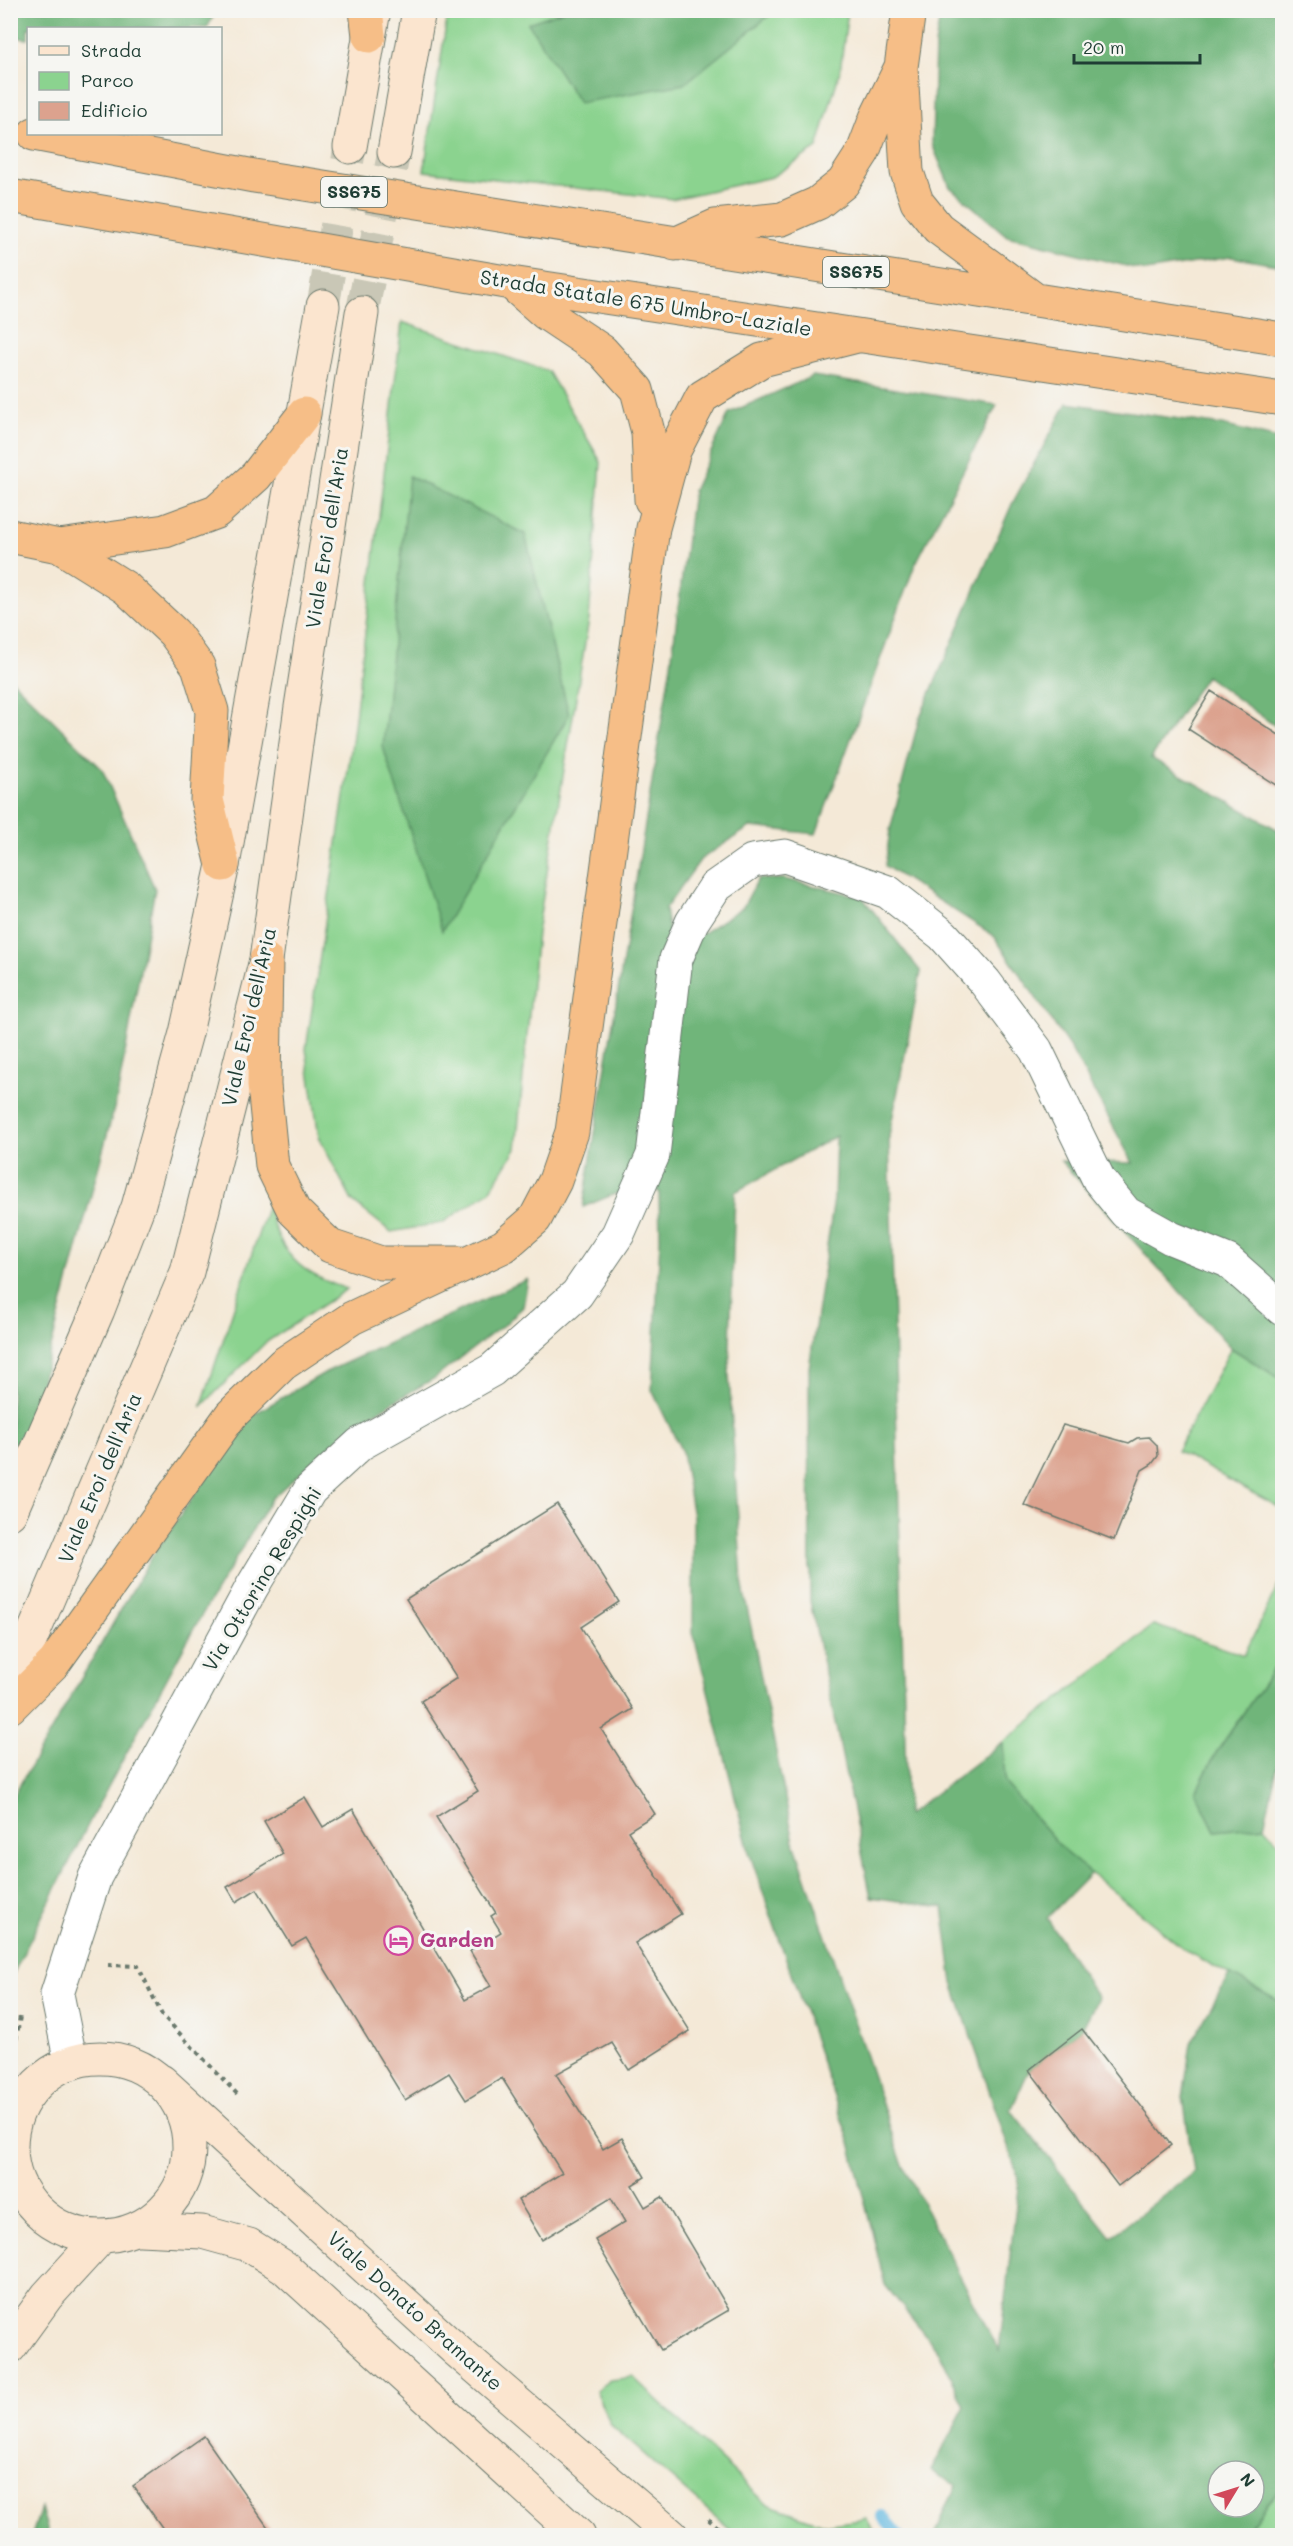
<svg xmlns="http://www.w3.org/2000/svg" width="1293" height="2546" viewBox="0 0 1293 2546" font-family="Mali,sans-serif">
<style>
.green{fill:#8bd38f;stroke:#558862;stroke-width:1.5}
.forest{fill:#70b57a;stroke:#487957;stroke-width:1.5;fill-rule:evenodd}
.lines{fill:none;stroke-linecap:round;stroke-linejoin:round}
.stream{stroke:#65b9e1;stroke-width:12}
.building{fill:#dca28e}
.secondary-tunnel{stroke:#c9c7b6;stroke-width:33;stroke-dasharray:33 16;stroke-linecap:butt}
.minor-casing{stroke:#6a796d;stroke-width:35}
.secondary-casing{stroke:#6a796d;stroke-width:35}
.trunk-casing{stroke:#6a796d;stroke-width:35}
.path{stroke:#6a796d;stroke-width:4;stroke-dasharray:4.5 4.5;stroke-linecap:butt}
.minor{stroke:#fff;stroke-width:33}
.secondary{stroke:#fbe5cf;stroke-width:33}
.trunk{stroke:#f6be87;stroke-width:33}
.labels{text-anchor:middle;stroke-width:6;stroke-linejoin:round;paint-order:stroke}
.shield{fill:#f6f6f2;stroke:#60746d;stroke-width:1.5}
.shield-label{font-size:18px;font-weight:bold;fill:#1f3d34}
.street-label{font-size:20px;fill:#1f3d34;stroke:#f6f6f2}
.hotel-label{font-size:20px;font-weight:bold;fill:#b23c85;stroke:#f6f6f2;text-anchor:start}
</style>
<rect width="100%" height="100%" fill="#f6f6f2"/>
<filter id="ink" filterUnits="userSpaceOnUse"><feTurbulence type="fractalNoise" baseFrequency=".0167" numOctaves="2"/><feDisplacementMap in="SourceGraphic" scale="12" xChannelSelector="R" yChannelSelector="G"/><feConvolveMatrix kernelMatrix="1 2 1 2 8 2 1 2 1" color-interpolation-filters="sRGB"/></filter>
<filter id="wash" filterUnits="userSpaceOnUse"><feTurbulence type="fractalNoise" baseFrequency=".008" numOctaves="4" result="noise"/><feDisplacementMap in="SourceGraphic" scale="24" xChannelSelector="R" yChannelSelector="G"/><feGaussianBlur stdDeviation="1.35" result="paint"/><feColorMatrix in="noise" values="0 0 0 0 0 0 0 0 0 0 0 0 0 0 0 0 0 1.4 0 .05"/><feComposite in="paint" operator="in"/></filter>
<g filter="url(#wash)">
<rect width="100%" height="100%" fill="#f4e9d7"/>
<path class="green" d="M448 11H848L840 71 817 148 772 177 673 199 424 171Z
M402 322 548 371 601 462 589 619 537 933 516 1149 490 1191 442 1223 391 1232 352 1201 319 1137 306 1049 352 743Z
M268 1205C279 1254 300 1274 347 1289L265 1343 201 1407Z
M1231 1348 1282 1380V1509L1177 1451Z
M1282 1578V1657L1216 1753 1196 1792 1215 1831 1264 1826 1282 1846V2003L1188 1952 1067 1854 1005 1783 1003 1742 1154 1625 1244 1655Z
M633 2377 767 2504 826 2525 866 2519 876 2535H736L611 2425 596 2390 610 2380Z
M1282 2485V2535H1243Z"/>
<path class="forest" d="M941 10 1282 11V266L1231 257 1146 271 1007 236 950 187 932 144 935 45Z
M10 11 11 10 216 11 207 28H28V39L11 36Z
M563 11V10L775 11 684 84 579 103 528 23Z
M813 376 997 405 914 567 816 834 750 827 701 859 665 909 669 933 700 935 743 907 758 879H784L862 897 921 972 889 1136 907 1815 1003 1742 1005 1783 1067 1854 1091 1873 1047 1918 1098 1998 1082 2029 1029 2070 1011 2110 1111 2237 1194 2172 1183 2097 1191 2043 1230 1974 1282 2003V2485L1243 2535H935L956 2485 931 2471 965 2406 939 2352 885 2285 851 2146 749 1852 693 1632V1517L682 1452 652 1390 660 1240 659 1191 632 1187 583 1207 671 664 693 491 729 413ZM836 1136 834 1199 809 1368 810 1601 871 1897 943 1907 953 1983 1019 2179 999 2351 902 2163 794 1842 742 1582 729 1375 735 1192ZM1218 2471H1254V2507H1218Z
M1067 403 1222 425 1282 440V731L1206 676 1151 758 1282 832V1380L1231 1348 1061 1161 1133 1163 1071 1049 993 935 885 866 890 830 919 719 1012 504Z
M409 476 525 534 569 715 442 931 383 747Z
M10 678 102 769 155 889 117 1097 29 1430 11 1446Z
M528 1279 523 1307 506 1323 435 1378 355 1424 271 1499 197 1623 94 1813 11 1978V1800L152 1556 247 1418 326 1372Z
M1282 1657V1747L1264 1826 1215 1831 1196 1792 1216 1753Z
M41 2508 49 2535H32Z"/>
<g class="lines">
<path class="stream" d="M882 2516 899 2536"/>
</g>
<g id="blocks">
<path class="building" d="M1211 691 1282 737V789L1188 729Z
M1063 1425 1129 1443 1137 1438 1149 1437 1157 1445 1158 1456 1152 1464 1142 1470 1114 1540 1024 1505Z
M557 1504 619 1602 581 1627 633 1709 601 1729 655 1814 628 1831 681 1914 635 1943 690 2031 629 2070 612 2043 556 2074 603 2149 622 2138 645 2177 632 2185 645 2207 662 2197 729 2310 661 2350 595 2240 625 2222 611 2198 542 2240 518 2200 562 2173 502 2078 466 2100 449 2073 405 2100 306 1938 292 1946 257 1889 236 1902 227 1887 283 1854 264 1821 305 1797 323 1827 353 1809 465 2000 491 1986 470 1951 501 1932 491 1916 496 1913 436 1817 478 1791 421 1701 457 1678 406 1599Z
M1082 2029 1171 2145 1118 2186 1029 2070Z
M204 2436 274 2536H168L133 2486Z"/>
</g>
</g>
<g filter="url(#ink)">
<use href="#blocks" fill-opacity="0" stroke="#6a796d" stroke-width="1.5"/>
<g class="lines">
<path class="secondary-tunnel" d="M323 306 350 147
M362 313 394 152"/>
<defs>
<path id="minor" d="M71 2063 57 1994 95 1877 252 1587 310 1490 360 1444 492 1370 577 1294 618 1234 653 1155 676 959 692 922 715 887 752 861 785 856 888 892 943 935 985 982 1036 1050 1099 1180 1126 1213 1171 1238 1228 1261 1282 1309"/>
<path id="secondary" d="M350 147 374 10
M394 152 419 10
M10 1513 98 1310 138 1207 186 1033 223 865 323 306
M10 1688 187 1272 266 960 301 707 362 313
M11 2147a89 89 0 1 1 178 0a89 89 0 1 1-178 0Z
M161 2081 457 2351 672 2536
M140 2229 202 2232 249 2245 284 2267 579 2536
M10 2347 47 2296 101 2237"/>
<path id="trunk" d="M366 10 369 36
M909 10 901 67 907 172 917 202 938 228 1033 298
M34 134 254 176 1282 339
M10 196 511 283 1282 399
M675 244 715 226 782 219 818 203 843 183 863 152 876 118 901 67
M511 283 545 313 602 351 637 390 648 432 651 500
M10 536 59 546 165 531 216 512 256 476 304 414
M59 546 126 588 174 633 198 666 212 711 207 800 223 865
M266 960 264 1085 272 1166 294 1211 330 1246 381 1263H460
M10 1707 54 1663 231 1415 283 1364 352 1318 504 1246 535 1219 555 1181 572 1132 653 528 674 451 702 397 762 360 857 336"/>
</defs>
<use href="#minor" class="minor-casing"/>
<use href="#secondary" class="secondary-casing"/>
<use href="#trunk" class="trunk-casing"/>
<path class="path" d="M108 1965 138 1966 162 2015 237 2094
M10 2044 16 2042 20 2016
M708 2519 729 2536"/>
<use href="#minor" class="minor"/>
<use href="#secondary" class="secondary"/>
<use href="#trunk" class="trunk"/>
</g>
</g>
<defs>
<symbol id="hotel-ring" viewBox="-11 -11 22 22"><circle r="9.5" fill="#f6f6f2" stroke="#d1479c" stroke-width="1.5"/><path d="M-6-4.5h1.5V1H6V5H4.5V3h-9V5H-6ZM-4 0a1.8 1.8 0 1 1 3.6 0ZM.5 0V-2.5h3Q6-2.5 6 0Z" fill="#d1479c"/></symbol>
</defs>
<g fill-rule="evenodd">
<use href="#hotel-ring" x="382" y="1924" width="33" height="33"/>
</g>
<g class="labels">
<g class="shield">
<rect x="321" y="177" width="66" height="30" rx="4.5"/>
<rect x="823" y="257" width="66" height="30" rx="4.5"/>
</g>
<g class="shield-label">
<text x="354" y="198">SS675</text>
<text x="856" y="278">SS675</text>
</g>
<g class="street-label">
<text transform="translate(646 303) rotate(9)" y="7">Strada Statale 675 Umbro-Laziale</text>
<text transform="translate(327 538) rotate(-81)" y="7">Viale Eroi dell'Aria</text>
<text transform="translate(249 1017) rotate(-77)" y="7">Viale Eroi dell'Aria</text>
<text transform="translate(100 1478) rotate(-67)" y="7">Viale Eroi dell'Aria</text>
<text transform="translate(262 1579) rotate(-59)" y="7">Via Ottorino Respighi</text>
<text transform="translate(415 2311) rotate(42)" y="7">Viale Donato Bramante</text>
</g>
<g class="hotel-label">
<text x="420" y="1947">Garden</text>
</g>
</g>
<rect width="1293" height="2546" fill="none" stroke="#f6f6f2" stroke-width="36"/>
<rect x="27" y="27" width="195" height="108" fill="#f6f6f2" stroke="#a0aca6" stroke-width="1.5"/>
<rect x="39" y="46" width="30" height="9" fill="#fbe5cf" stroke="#a0aca6" stroke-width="1.5"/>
<text x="81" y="57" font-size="18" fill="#1f3d34">Strada</text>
<rect x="39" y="72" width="30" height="18" fill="#8bd38f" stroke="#a0aca6" stroke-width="1.5"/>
<text x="81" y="87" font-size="18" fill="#1f3d34">Parco</text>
<rect x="39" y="102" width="30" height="18" fill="#dca28e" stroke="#a0aca6" stroke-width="1.5"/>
<text x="81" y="117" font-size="18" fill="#1f3d34">Edificio</text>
<g transform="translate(1236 2489) rotate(52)"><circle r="28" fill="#f6f6f2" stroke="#a0aca6" stroke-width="1.5"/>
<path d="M0-4.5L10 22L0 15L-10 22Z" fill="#d1495b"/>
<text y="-9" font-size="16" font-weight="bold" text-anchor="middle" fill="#1f3d34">N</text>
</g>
<path d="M1074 54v9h126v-9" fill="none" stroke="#1f3d34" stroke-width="3"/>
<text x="1083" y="54" font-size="18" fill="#1f3d34" stroke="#f6f6f2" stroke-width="4.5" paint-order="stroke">20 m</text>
</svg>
